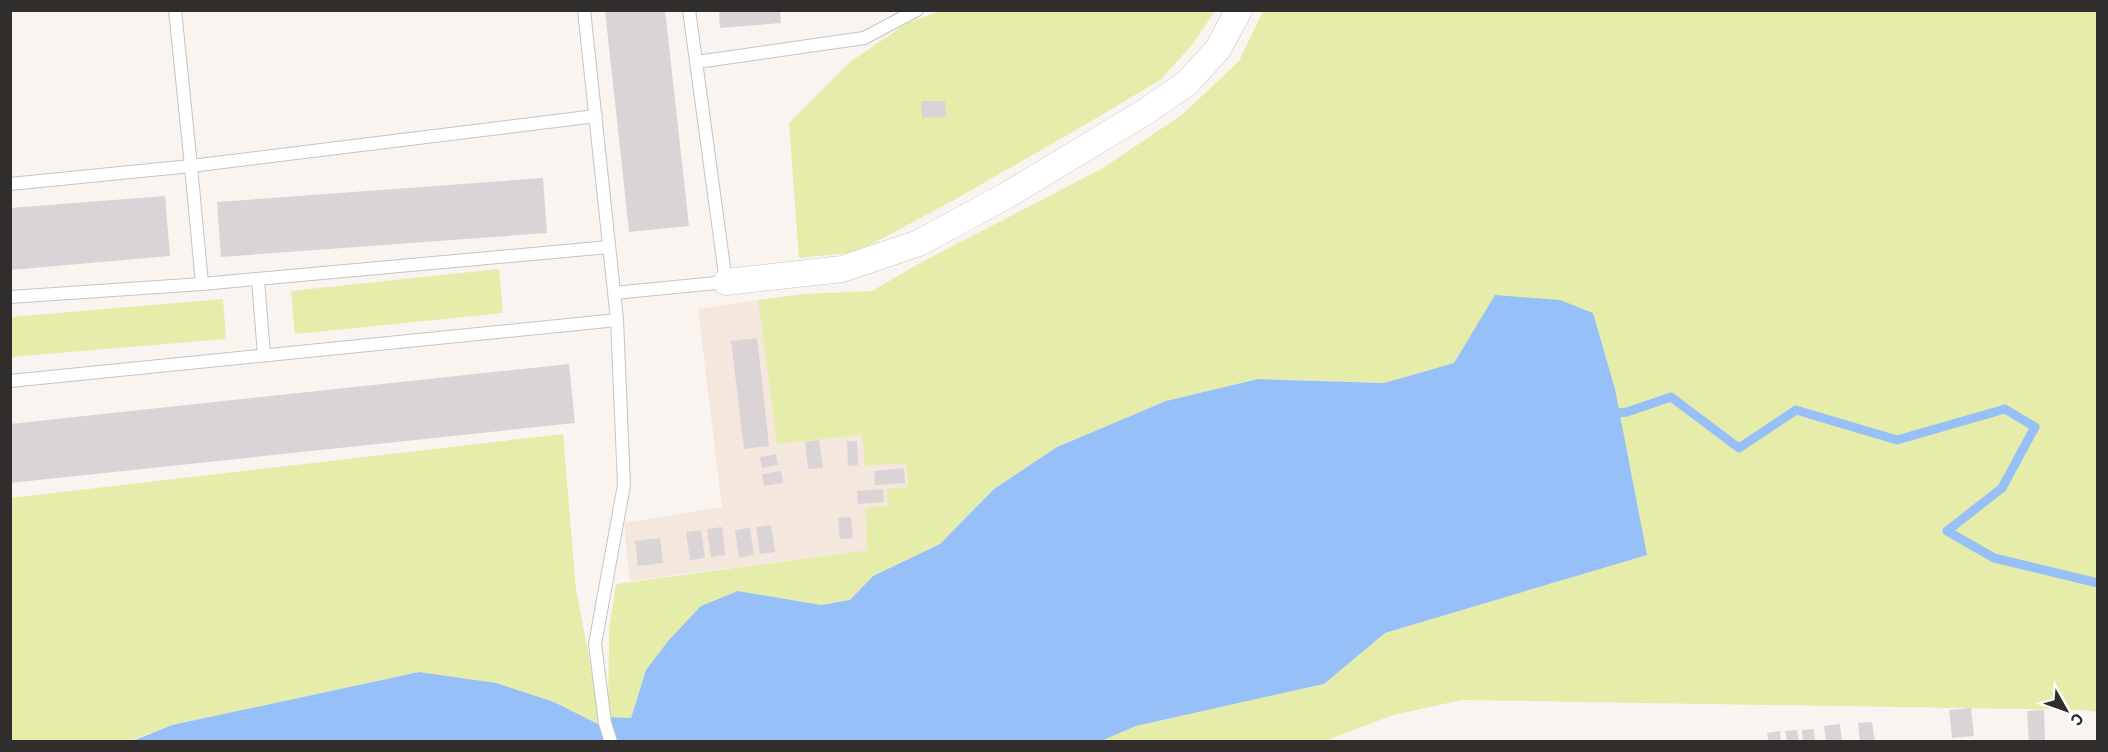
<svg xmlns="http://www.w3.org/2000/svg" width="2108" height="752" viewBox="0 0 2108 752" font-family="'IBM Plex Sans',sans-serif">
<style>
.built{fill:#f4e7dd}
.green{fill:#e6ecaa}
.water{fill:#97c0f9}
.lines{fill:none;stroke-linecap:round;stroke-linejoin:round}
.stream{stroke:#97c0f9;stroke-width:9}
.building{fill:#dbd4d6}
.lane-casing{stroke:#c8c3be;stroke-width:14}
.street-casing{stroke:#c8c3be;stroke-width:27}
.lane{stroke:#fff;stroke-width:12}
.street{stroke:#fff;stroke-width:26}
</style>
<rect width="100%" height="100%" fill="#faf4f0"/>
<path class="built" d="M758 300 777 444 862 435 906 462 908 487 888 506 868 550 630 581 624 523 722 507 698 309Z"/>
<path class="green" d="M940 11H1215L1192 45 1160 80 1095 119 954 200 857 252 799 258 789 123 850 62 907 23Z
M1263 11H2097V712L2081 710 1462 700 1393 715 1325 741H1101L1136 726 1324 684 1385 633 1646 555 1615 389 1593 314 1496 295 1454 363 1384 383 1258 379 1166 401 1057 447 994 489 940 544 873 576 850 600 821 605 738 591 646 670 631 718 608 717 609 630 616 584 868 550 865 508 888 506 887 489 908 487 906 463 865 466 862 435 777 444 758 300 803 294 872 291 920 263 1103 168 1183 114 1239 61Z
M499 269 503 313 295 334 291 291Z
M223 299 226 339 11 357V317Z
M563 434 576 589 602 726 554 702 496 684 419 672 172 725 130 741H11L10 498Z"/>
<path class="water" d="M1495 295 1560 300 1593 313 1615 389 1647 555 1385 633 1324 684 1136 726 1101 741 615 742 608 717 631 718 646 670 669 640 701 606 738 591 821 605 850 600 873 576 940 544 994 489 1057 447 1166 401 1258 379 1384 383 1454 363Z
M419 672 496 683 554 702 602 726 607 742H130L172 725Z"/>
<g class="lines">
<path class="stream" d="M1608 414 1627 412 1671 397 1739 448 1796 410 1897 440 2005 409 2035 427 2002 488 1947 531 1994 558 2098 583"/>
</g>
<path class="building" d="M605 10H665L689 226 629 232Z
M719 10H780L781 23 720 28Z
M921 101H945L946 117 922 118Z
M543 178 547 233 221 257 217 202Z
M165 196 170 256 10 270V208Z
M757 338 769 446 744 449 731 341Z
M569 364 575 423 10 483V424Z
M819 440 823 468 808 469 805 442Z
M857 441 858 465 848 466 847 442Z
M776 454 778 465 762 468 760 457Z
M904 468 905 483 875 485 874 471Z
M781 471 783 483 764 486 762 474Z
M883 489 884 502 858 504 857 491Z
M851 517 853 538 840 539 838 518Z
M771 525 775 552 760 554 756 527Z
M722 527 725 555 711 557 707 529Z
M750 528 754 555 739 558 735 530Z
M701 530 705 558 690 560 686 532Z
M660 538 663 563 638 566 635 541Z
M1971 708 1974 736 1952 738 1949 710Z
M2044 710 2045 742H2029L2027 711Z
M1872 722 1875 742H1860L1858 723Z
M1840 724 1842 742H1826L1824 726Z
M1814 729 1815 742H1803L1802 730Z
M1797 730 1799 742H1787L1785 731Z
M1780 731 1781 742H1769L1767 733Z"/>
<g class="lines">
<defs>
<path id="lane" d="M584 10 617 320 624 485 595 644 605 723 611 742
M697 62 864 38 917 10
M10 184 191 166 175 10
M258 279 264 355
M202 284 191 166 596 116
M614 293 726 282 689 10
M10 297 202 284 609 247
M10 381 617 320"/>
<path id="street" d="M726 282 842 269 919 243 1009 194 1145 112 1187 83 1218 49 1239 10"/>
</defs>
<use href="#lane" class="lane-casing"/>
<use href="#street" class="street-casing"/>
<use href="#lane" class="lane"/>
<use href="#street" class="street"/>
</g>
<rect width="2108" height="752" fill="none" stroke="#302e2c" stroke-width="24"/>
<g transform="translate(2066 710) rotate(130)" stroke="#ffffff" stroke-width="4.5" paint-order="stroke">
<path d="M0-4.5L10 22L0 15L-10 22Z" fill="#302e2c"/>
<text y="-9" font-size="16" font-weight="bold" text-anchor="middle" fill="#302e2c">С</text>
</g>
</svg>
